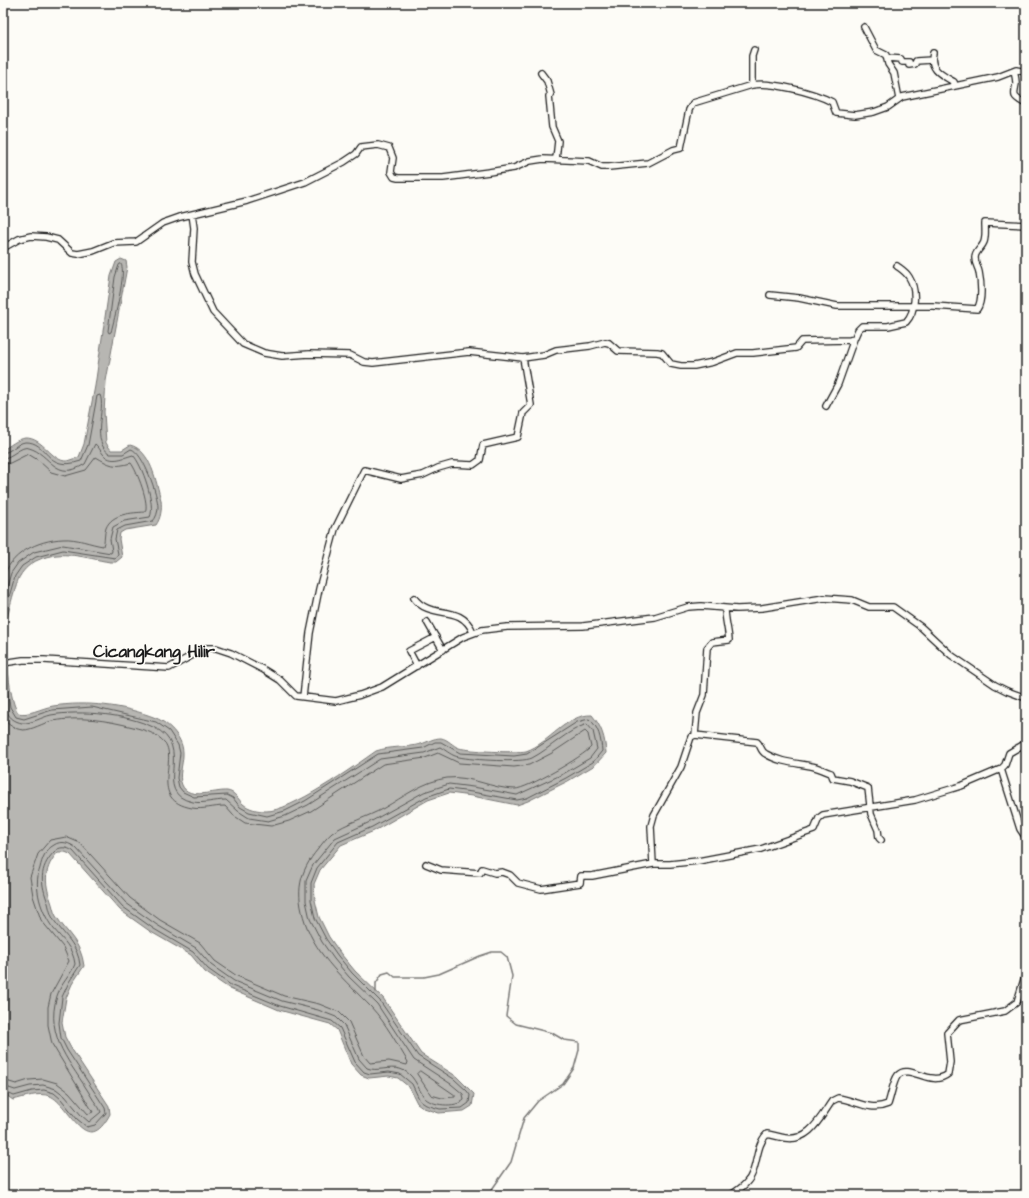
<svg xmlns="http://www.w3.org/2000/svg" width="1029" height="1198" viewBox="0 0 1029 1198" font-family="'Architects Daughter',sans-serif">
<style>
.water{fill:#b7b6b2;stroke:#797876}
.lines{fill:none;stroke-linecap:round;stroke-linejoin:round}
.shore{stroke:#5a5a58;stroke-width:1}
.stream{stroke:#797876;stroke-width:1.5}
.minor-casing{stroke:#1c1c1c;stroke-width:8}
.minor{stroke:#fdfcf7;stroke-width:5.5}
.labels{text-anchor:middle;stroke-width:3;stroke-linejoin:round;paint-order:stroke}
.quarter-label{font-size:17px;font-weight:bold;fill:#1c1c1c;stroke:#fdfcf7}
</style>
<rect width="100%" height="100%" fill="#fdfcf7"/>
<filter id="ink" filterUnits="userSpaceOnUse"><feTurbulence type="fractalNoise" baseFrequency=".025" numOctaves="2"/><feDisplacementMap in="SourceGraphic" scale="8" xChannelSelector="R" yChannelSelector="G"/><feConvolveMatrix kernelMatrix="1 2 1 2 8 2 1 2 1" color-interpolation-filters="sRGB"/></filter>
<g filter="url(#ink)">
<path class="water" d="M121 259 126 261 127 267 106 381 104 412 106 443 111 450H122L130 445C151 450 156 482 161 500 162 509 161 518 156 525L125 530 120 533 119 539 122 557 116 562H110C85 558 62 549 38 560 31 563 24 569 20 576 16 582 8 613 7 620 6 641 7 696 18 713 28 716 41 708 53 706 87 701 123 705 156 718 170 724 184 739 183 755 183 764 178 776 182 785 189 801 215 790 227 791 235 792 238 799 243 804 249 809 258 811 266 811 290 812 355 766 376 751 391 746 406 748 421 744 428 742 433 738 441 738 448 739 453 746 459 748 469 751 516 753 526 751 550 743 566 714 592 715 602 727 605 738 606 753L595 765 568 781 528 801 517 805 472 796 449 793 428 800 374 831 341 845 320 870 314 884 315 900 319 917 329 937 341 954 355 971 383 998 421 1054 456 1076 474 1094 472 1106 464 1111 439 1113 424 1108 417 1103 409 1087 398 1078 389 1076 369 1078 361 1075 351 1064 337 1030 330 1024 279 1010 230 989 205 972 191 955 151 932 120 910 70 854 65 852H58C44 868 44 881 51 901 53 906 53 911 56 916 68 935 81 942 84 966L72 984 66 998 62 1022 65 1037 71 1048 109 1106 110 1114C86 1160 70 1104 50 1096 38 1092 25 1097 13 1100L3 1093V450C9 446 18 439 25 438 43 437 52 462 67 461 71 460 75 458 79 457L84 444 95 386 111 276 116 262Z"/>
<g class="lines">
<path class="shore" d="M121 264C127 272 114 320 111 332L109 333 108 331 115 277 119 265Z
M3 453C11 452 17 443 25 442 49 441 44 473 81 461L88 445 97 396 100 395C106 409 90 441 110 454H123L131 449C143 452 158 495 158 507 158 512 156 518 153 521L125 526 117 530 115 539 118 554 115 558 63 550 36 557 22 566 15 576 3 618 4 659
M3 458C12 458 21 445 29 448 51 454 55 483 85 464L95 444C98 446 100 450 103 454 111 464 122 458 133 455 142 464 156 505 150 517L124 521 113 527 110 539 112 551 111 553 63 545 34 552 18 563 11 573 3 601
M3 464 10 463 28 454 38 460 51 472 65 476 86 470 96 457C110 465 114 468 131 463 137 471 150 504 145 512 132 513 112 513 106 528 104 533 105 541 103 546 90 544 77 538 63 539 38 540 8 554 3 580
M3 695C5 709 7 720 22 723 31 724 42 717 51 715 81 710 126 714 153 727 197 747 149 793 193 802 203 804 215 800 226 800L238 811 249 818 268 821 285 816 308 805 380 759 424 753 440 747C447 751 452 756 459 757 472 760 522 763 532 758 551 748 566 731 587 724L593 731 597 749 590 758 563 774 517 795 473 787 449 784 424 792 370 822 335 838 313 865 306 881V901L310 919 322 942 334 959 349 977 377 1004 414 1060 451 1084 463 1094 464 1100C456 1108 431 1106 424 1097 417 1087 414 1073 400 1069 389 1066 377 1072 367 1068L359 1059 344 1025 336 1017 318 1010 282 1001 234 981 211 965 196 948 157 925 126 903 76 848C70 843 61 840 54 845 45 850 42 859 40 868 33 887 41 912 53 928 63 940 73 948 75 964 71 975 61 983 57 996 44 1037 72 1064 91 1096 94 1102 99 1106 101 1112L89 1122 81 1115 65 1096 56 1089 43 1085 30 1086 15 1090 3 1086
M3 718C8 725 14 729 23 730 32 730 43 723 52 721 80 716 106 720 133 727 144 730 157 733 165 743 178 761 148 800 192 808 203 810 214 806 225 806L233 815 245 823 271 826 289 821 311 811 383 764 425 758 438 753 459 763 514 767 529 765 552 753 585 731 588 734 591 747C584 756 527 789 515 789 492 789 470 775 447 778 424 781 403 797 384 808 368 817 346 823 332 833 327 837 322 844 318 849 299 872 295 892 305 922 317 957 346 981 371 1007 386 1023 397 1044 408 1062L407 1065 389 1061 370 1063 364 1056 349 1022 339 1012 319 1004 284 996 237 976 215 961 200 943 160 920 130 898 80 843 66 837 50 840 38 854 30 877 33 896 41 920 63 947 69 961 51 994 48 1007V1025L52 1044 93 1112 88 1114 69 1092 57 1083 43 1079 29 1080 16 1084 3 1080
M420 1071 455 1095V1097L442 1098 431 1095 417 1074Z
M3 1091 14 1096 32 1091 44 1090 54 1093 61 1099 77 1119 87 1127 95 1125 106 1113 105 1108 67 1050 61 1038 59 1023 62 997 69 982 80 965C78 946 66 937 56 923 51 917 50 911 48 903 41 884 38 869 54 852 59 846 67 847 73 851L123 907 154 929 193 952 208 969 232 986 280 1006 332 1021 340 1028 355 1062 364 1072 370 1074 389 1072 400 1074 412 1084 420 1101 426 1105 440 1109 462 1108 469 1103 470 1095 467 1091 454 1079 418 1056 380 1001 352 973 338 956 326 939 315 918 311 900V883L317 868 338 842 372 827 426 797 449 789 472 792 517 800 527 798 566 778 593 762 602 751C601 739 599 727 589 719L577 722 527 754 514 756 460 753 441 742H435L423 748 378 754 305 801 285 811 267 816 249 812 240 807 233 798 227 795 194 797 183 792 179 787 177 778 180 753 178 745 169 731 156 722 92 707 52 710 24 719 16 717 10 707 4 667"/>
<path class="stream" d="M376 992V983L382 974 389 972 395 977H424L439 974 480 956 492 952H501L507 957 512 976 506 1016 516 1024 552 1033 564 1040 579 1042V1050L574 1068 563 1084 538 1101 524 1118 511 1162 488 1195"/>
<defs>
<path id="minor" d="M864 27 876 50 886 55 888 64 894 73 899 99
M933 53C929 70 942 75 954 82L955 85
M887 58 901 59 902 62H909V65L915 64 916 61 932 60
M1014 71C1015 75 1016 80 1016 84 1013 98 1014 97 1026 104
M541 73 547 81 551 95 549 96 552 127 558 141 556 159
M752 85V56L754 50
M192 214 194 228 192 262 195 274 213 312 243 344 264 353 282 356 309 354 350 355 364 362 373 363 469 352 523 358 544 355 556 350 590 346 605 342 609 343 618 351 657 352 662 353 671 364 681 366H694L713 362 737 353H753L796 348 802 341 850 340 854 339 858 330 862 326H888L906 322C916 311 917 290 909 277 906 272 901 269 897 266
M3 248 19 239 31 236 46 237 58 240 72 253 78 254 93 251 113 243 136 242 163 223 180 217 247 201 305 182 344 162 356 154 361 147 378 145 389 148 393 158 391 172 394 177 398 178H443L489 172 514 168 530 161 543 159 589 161 602 167H609L648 163 673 150 681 148 689 110 693 103 752 85C770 81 815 93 832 102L836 113 855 115 874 112 888 107 902 97 998 77 1016 70 1026 72
M770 295 799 298 837 306H933L977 309C983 301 981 282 979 272 978 267 975 264 975 258 975 251 982 248 984 242 986 236 985 229 985 223L1026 225
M826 406 838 384 854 339
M414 598C431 621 460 602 473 632
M427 622 443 650
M3 663 23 660H44L169 668 206 648H216L231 653 264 670 280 680 296 696 336 701 360 695 382 687 463 637 482 630 507 627 583 626 655 617 688 607 701 606 737 609 762 608 824 598 852 600 869 607H893L921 627 951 655 995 685 1007 691 1026 698
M417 666 409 651 436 637
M303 697 310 633 319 589 335 529 364 470 401 479 423 475 438 468 452 464 473 465 480 460 483 445 518 437 523 413 531 405 523 358
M695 735 697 713 704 695 707 648 712 642 729 640C728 628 725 620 725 608
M1026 743 1009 753 1005 765 1001 769 1020 829 1026 838
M426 864 441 870 480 873 482 869 495 873 502 872 510 875 518 883 541 889 580 883 581 876H592L653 864H670L698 861 761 849 814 830 819 818 823 815 915 800 961 786 1001 769
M653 864 651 826 654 815 681 767 691 737 695 735 757 742C761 745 760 751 766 754 779 762 795 763 811 766 818 767 824 771 831 773L833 778 850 781 868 788 871 814 878 830 879 838 881 840
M731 1195C736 1191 742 1188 746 1183 759 1170 754 1147 767 1134 773 1135 779 1137 785 1138 809 1142 820 1118 832 1101L838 1098C855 1100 870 1112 888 1104 891 1096 893 1081 898 1075 909 1063 931 1088 948 1074L950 1062 947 1033 959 1020 1005 1011 1017 1002 1026 973"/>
</defs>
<use href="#minor" class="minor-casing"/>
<use href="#minor" class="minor"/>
</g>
</g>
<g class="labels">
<g class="quarter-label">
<text x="154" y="657">Cicangkang Hilir</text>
</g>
</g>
<rect width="1029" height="1198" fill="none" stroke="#fdfcf7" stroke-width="16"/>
<rect x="8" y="8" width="1013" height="1182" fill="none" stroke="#1c1c1c" stroke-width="1.5" filter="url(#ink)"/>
</svg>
